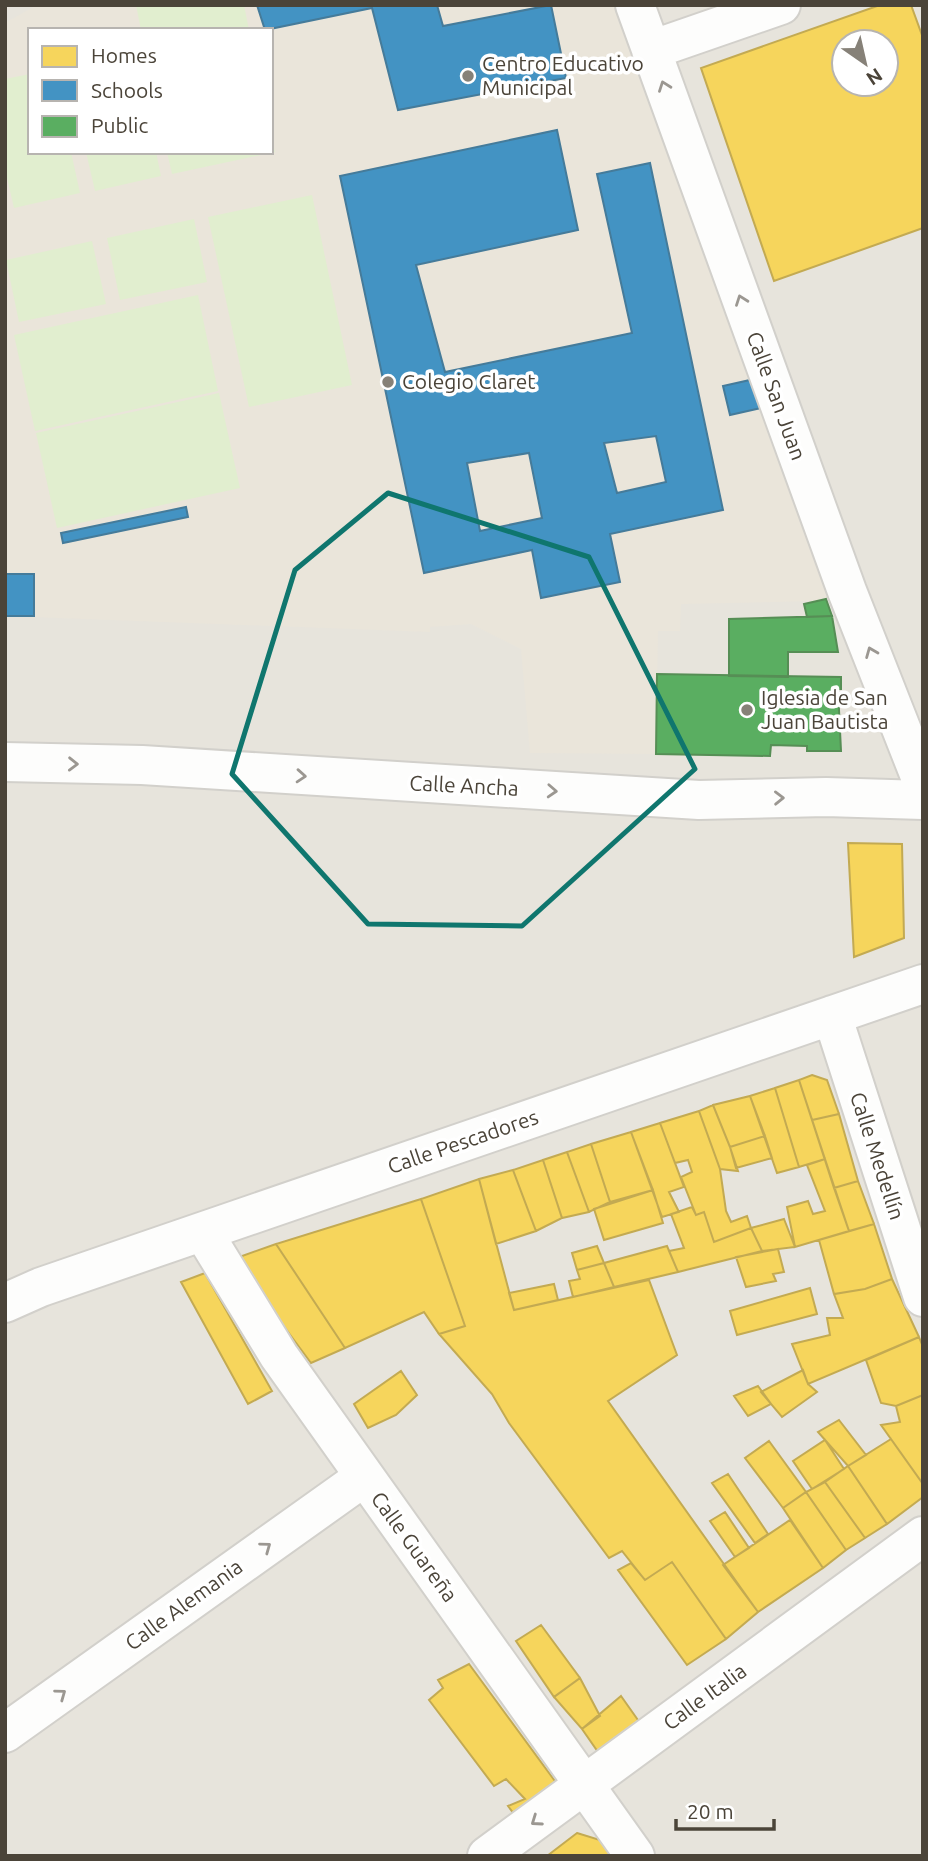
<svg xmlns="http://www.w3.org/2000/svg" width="928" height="1861" viewBox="0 0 928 1861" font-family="Ubuntu,sans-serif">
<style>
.residential{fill:#e7e4dc;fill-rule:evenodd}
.education{fill:#eae5da;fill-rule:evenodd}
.green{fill:#e1eecf}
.homes{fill:#f6d55c;stroke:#c3aa52;stroke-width:2;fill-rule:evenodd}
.schools{fill:#4393c3;stroke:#457b9a;stroke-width:2;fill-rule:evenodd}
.public{fill:#5aae61;stroke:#568e55;stroke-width:2}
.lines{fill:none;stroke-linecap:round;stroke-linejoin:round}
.minor-casing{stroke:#d2d0cb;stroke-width:42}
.minor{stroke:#fdfdfc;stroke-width:38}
.oneway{stroke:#9b9791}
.marked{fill:none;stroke:#0f766e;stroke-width:5;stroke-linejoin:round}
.poi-dot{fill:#868178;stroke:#fff;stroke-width:2.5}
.labels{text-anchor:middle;stroke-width:7;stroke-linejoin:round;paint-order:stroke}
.poi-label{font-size:21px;fill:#4b4439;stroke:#fff;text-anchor:start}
.street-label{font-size:21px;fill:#4b4439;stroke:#fff}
</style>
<rect width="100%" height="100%" fill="#f4f2ee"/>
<path class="residential" d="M5 5H923V1856H5ZM30 30H271V152H30ZM844 42H886V84H844Z"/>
<path class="education" d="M37 5H635L847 591 818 601 681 604 680 631H658L656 754 530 753 521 649 471 624 430 627V632L5 616V23ZM30 30H271V152H30Z"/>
<path class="green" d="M136 5H244L249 30H141Z
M30 74V152H71L80 193 14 208 5 169V79Z
M271 136 275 152 172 174 167 152H271Z
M86 152H156L161 176 95 191Z
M312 195 352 385 249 407 208 217Z
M194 219 207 282 120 300 107 238Z
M92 241 106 304 19 322 6 260Z
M198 295 218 391 35 431 14 335Z
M219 393 240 488 57 528 36 433Z"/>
<path class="homes" d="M880 5H911L923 38V228L774 281 701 68ZM844 42H886V84H844Z
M848 843 902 844 904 938 854 957Z
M812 1075 827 1080 839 1114 812 1120 799 1080Z
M799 1080 825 1159 799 1167 775 1088Z
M775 1088 799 1167 777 1173 750 1096Z
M750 1096 765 1136 730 1147 713 1105Z
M713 1105 730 1147 738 1171 720 1169 699 1111Z
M699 1111 720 1169 726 1211 731 1222 747 1216 751 1228 714 1242 704 1212 696 1215 681 1177 692 1172 688 1160 675 1163 660 1123Z
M839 1114 858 1181 834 1188 812 1120Z
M660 1123 684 1187 669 1192 679 1212 662 1217 631 1132Z
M631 1132 653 1190 610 1202 591 1144Z
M765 1136 772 1158 736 1168 730 1147Z
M591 1144 610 1202 589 1212 567 1152Z
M567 1152 589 1212 562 1218 543 1160Z
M825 1159 849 1231 795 1247 787 1207 808 1201 813 1214 825 1211 807 1165Z
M543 1160 562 1218 536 1231 513 1170Z
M513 1170 536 1231 496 1244 479 1179Z
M479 1179 514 1310 649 1280 677 1355 608 1401 758 1612 726 1639 672 1562 645 1580 622 1551 609 1558 509 1423 492 1394 439 1334 465 1326 421 1199Z
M858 1181 874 1224 849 1231 834 1188Z
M653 1190 663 1223 604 1240 594 1209Z
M421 1199 465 1326 439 1334 424 1312 345 1348 276 1244Z
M692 1207 696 1215 704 1212 714 1242 751 1228 762 1251 678 1272 669 1251 684 1248 671 1214Z
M784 1219 795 1247 762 1251 751 1228Z
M874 1224 892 1279 865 1289 834 1294 819 1240Z
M276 1244 345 1348 311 1363 239 1266 242 1256Z
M597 1246 604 1263 577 1270 572 1253Z
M667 1246 678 1272 614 1287 604 1263Z
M778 1249 784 1272 773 1274 776 1281 746 1287 736 1257Z
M604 1263 614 1287 573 1297 569 1281 580 1279 577 1270Z
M205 1273 272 1391 248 1404 181 1282Z
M892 1279 919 1337 808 1384 792 1344 830 1335 827 1318H843L834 1294 865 1289Z
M554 1284 558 1300 514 1310 509 1293Z
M810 1288 817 1314 737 1335 730 1311Z
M919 1337 923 1347V1395L896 1406 881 1403 866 1360Z
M803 1370 808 1384 817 1392 782 1417 761 1392Z
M401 1371 417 1395 396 1415 368 1428 354 1404Z
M758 1386 771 1404 748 1416 734 1396Z
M923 1395V1484L881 1425 900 1422 896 1406Z
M839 1420 866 1455 848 1466 818 1432Z
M891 1439 923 1484V1497L887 1524 848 1466Z
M825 1440 844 1469 812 1489 793 1461Z
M769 1441 806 1492 783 1508 745 1458Z
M848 1466 887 1524 865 1538 825 1482Z
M728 1474 768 1534 755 1543 712 1483Z
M825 1482 865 1538 846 1550 806 1492Z
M806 1492 846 1550 823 1568 783 1508Z
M725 1512 749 1548 735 1557 710 1521Z
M790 1520 823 1568 758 1612 723 1565Z
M672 1562 726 1639 687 1665 618 1570 631 1563 645 1580Z
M541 1625 580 1678 554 1697 516 1641Z
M469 1664 563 1792 521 1823 508 1806 525 1799 506 1779 494 1786 429 1700 443 1688 438 1680Z
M580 1678 600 1716 582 1729 554 1697Z
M621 1696 645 1730 605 1762 582 1729Z
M577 1833 600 1840 611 1856H547Z"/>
<path class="schools" d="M257 5H437L443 26 551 5 566 78 398 110 372 8 265 30Z
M557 130 578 230 416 265 445 372 632 333 597 174 650 163 723 510 610 534 620 582 541 598 532 550 424 573 340 176ZM656 436 666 482 617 493 604 443ZM529 453 542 518 480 531 467 463Z
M750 380 761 408 730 415 723 386Z
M186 507 188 517 63 543 61 533Z
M5 574H34V616H5Z"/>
<path class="public" d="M826 599 832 616 807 617 804 604Z
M832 616 838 652H788V677L729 676V619Z
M657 674 841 677V689H838L841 751H807V746L771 745 770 756 656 754Z"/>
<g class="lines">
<defs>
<path id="minor" d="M635 5 847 591 923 784
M651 50 781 5
M5 762 142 765 699 800 826 797 923 800
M832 1015 923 1297
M203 1232 279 1356 635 1856
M5 1303 41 1287 923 984
M5 1733 364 1477
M487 1856 923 1536"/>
</defs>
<use href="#minor" class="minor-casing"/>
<use href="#minor" class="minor"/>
</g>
<defs><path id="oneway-chevron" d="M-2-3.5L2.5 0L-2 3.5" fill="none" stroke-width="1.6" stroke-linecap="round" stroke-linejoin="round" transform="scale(1.75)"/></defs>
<g class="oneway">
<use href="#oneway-chevron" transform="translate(664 86) rotate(-110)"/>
<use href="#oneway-chevron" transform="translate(741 300) rotate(-110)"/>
<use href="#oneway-chevron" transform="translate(871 652) rotate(-112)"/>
<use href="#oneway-chevron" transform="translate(73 764) rotate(1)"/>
<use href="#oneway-chevron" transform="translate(301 776) rotate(4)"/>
<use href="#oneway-chevron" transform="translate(552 791) rotate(3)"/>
<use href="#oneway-chevron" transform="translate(779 798) rotate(-1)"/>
<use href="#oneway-chevron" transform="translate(266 1547) rotate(-36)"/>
<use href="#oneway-chevron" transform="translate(61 1694) rotate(-36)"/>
<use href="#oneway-chevron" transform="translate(536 1821) rotate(145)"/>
</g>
<path class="marked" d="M388 493 589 557 695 769 522 926 368 924 232 774 295 570Z"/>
<g class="poi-dot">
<circle cx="468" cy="76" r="7"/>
<circle cx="388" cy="382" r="7"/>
<circle cx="747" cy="710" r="7"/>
</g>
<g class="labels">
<g class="poi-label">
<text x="482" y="71">Centro Educativo<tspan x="482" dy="24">Municipal</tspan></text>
<text x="402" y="389">Colegio Claret</text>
<text x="761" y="705">Iglesia de San<tspan x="761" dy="24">Juan Bautista</tspan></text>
</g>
<g class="street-label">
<text transform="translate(776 396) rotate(70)" y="7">Calle San Juan</text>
<text transform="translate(464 786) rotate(3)" y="7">Calle Ancha</text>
<text transform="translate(463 1142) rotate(-19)" y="7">Calle Pescadores</text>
<text transform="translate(877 1156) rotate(72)" y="7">Calle Medellín</text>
<text transform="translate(414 1547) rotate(54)" y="7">Calle Guareña</text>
<text transform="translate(184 1605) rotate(-36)" y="7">Calle Alemania</text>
<text transform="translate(705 1697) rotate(-36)" y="7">Calle Italia</text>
</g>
</g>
<rect width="928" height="1861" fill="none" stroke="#4b4439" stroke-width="14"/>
<rect x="28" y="28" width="245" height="126" fill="#ffffff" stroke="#b7b4b0" stroke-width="2"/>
<rect x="42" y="46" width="35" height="21" fill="#f6d55c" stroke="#b7b4b0" stroke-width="2"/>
<text x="91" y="63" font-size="21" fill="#4b4439">Homes</text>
<rect x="42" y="80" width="35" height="21" fill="#4393c3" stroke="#b7b4b0" stroke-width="2"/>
<text x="91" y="98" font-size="21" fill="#4b4439">Schools</text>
<rect x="42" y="116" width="35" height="21" fill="#5aae61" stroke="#b7b4b0" stroke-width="2"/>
<text x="91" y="133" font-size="21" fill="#4b4439">Public</text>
<g transform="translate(865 63) rotate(146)"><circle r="33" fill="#ffffff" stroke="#b7b4b0" stroke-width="2"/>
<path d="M0-5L12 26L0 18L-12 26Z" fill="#868178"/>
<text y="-10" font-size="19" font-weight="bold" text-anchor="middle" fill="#4b4439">N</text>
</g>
<path d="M676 1819v10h98v-10" fill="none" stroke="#4b4439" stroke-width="3.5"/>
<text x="687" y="1819" font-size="21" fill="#4b4439" stroke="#ffffff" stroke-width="5" paint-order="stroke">20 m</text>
</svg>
